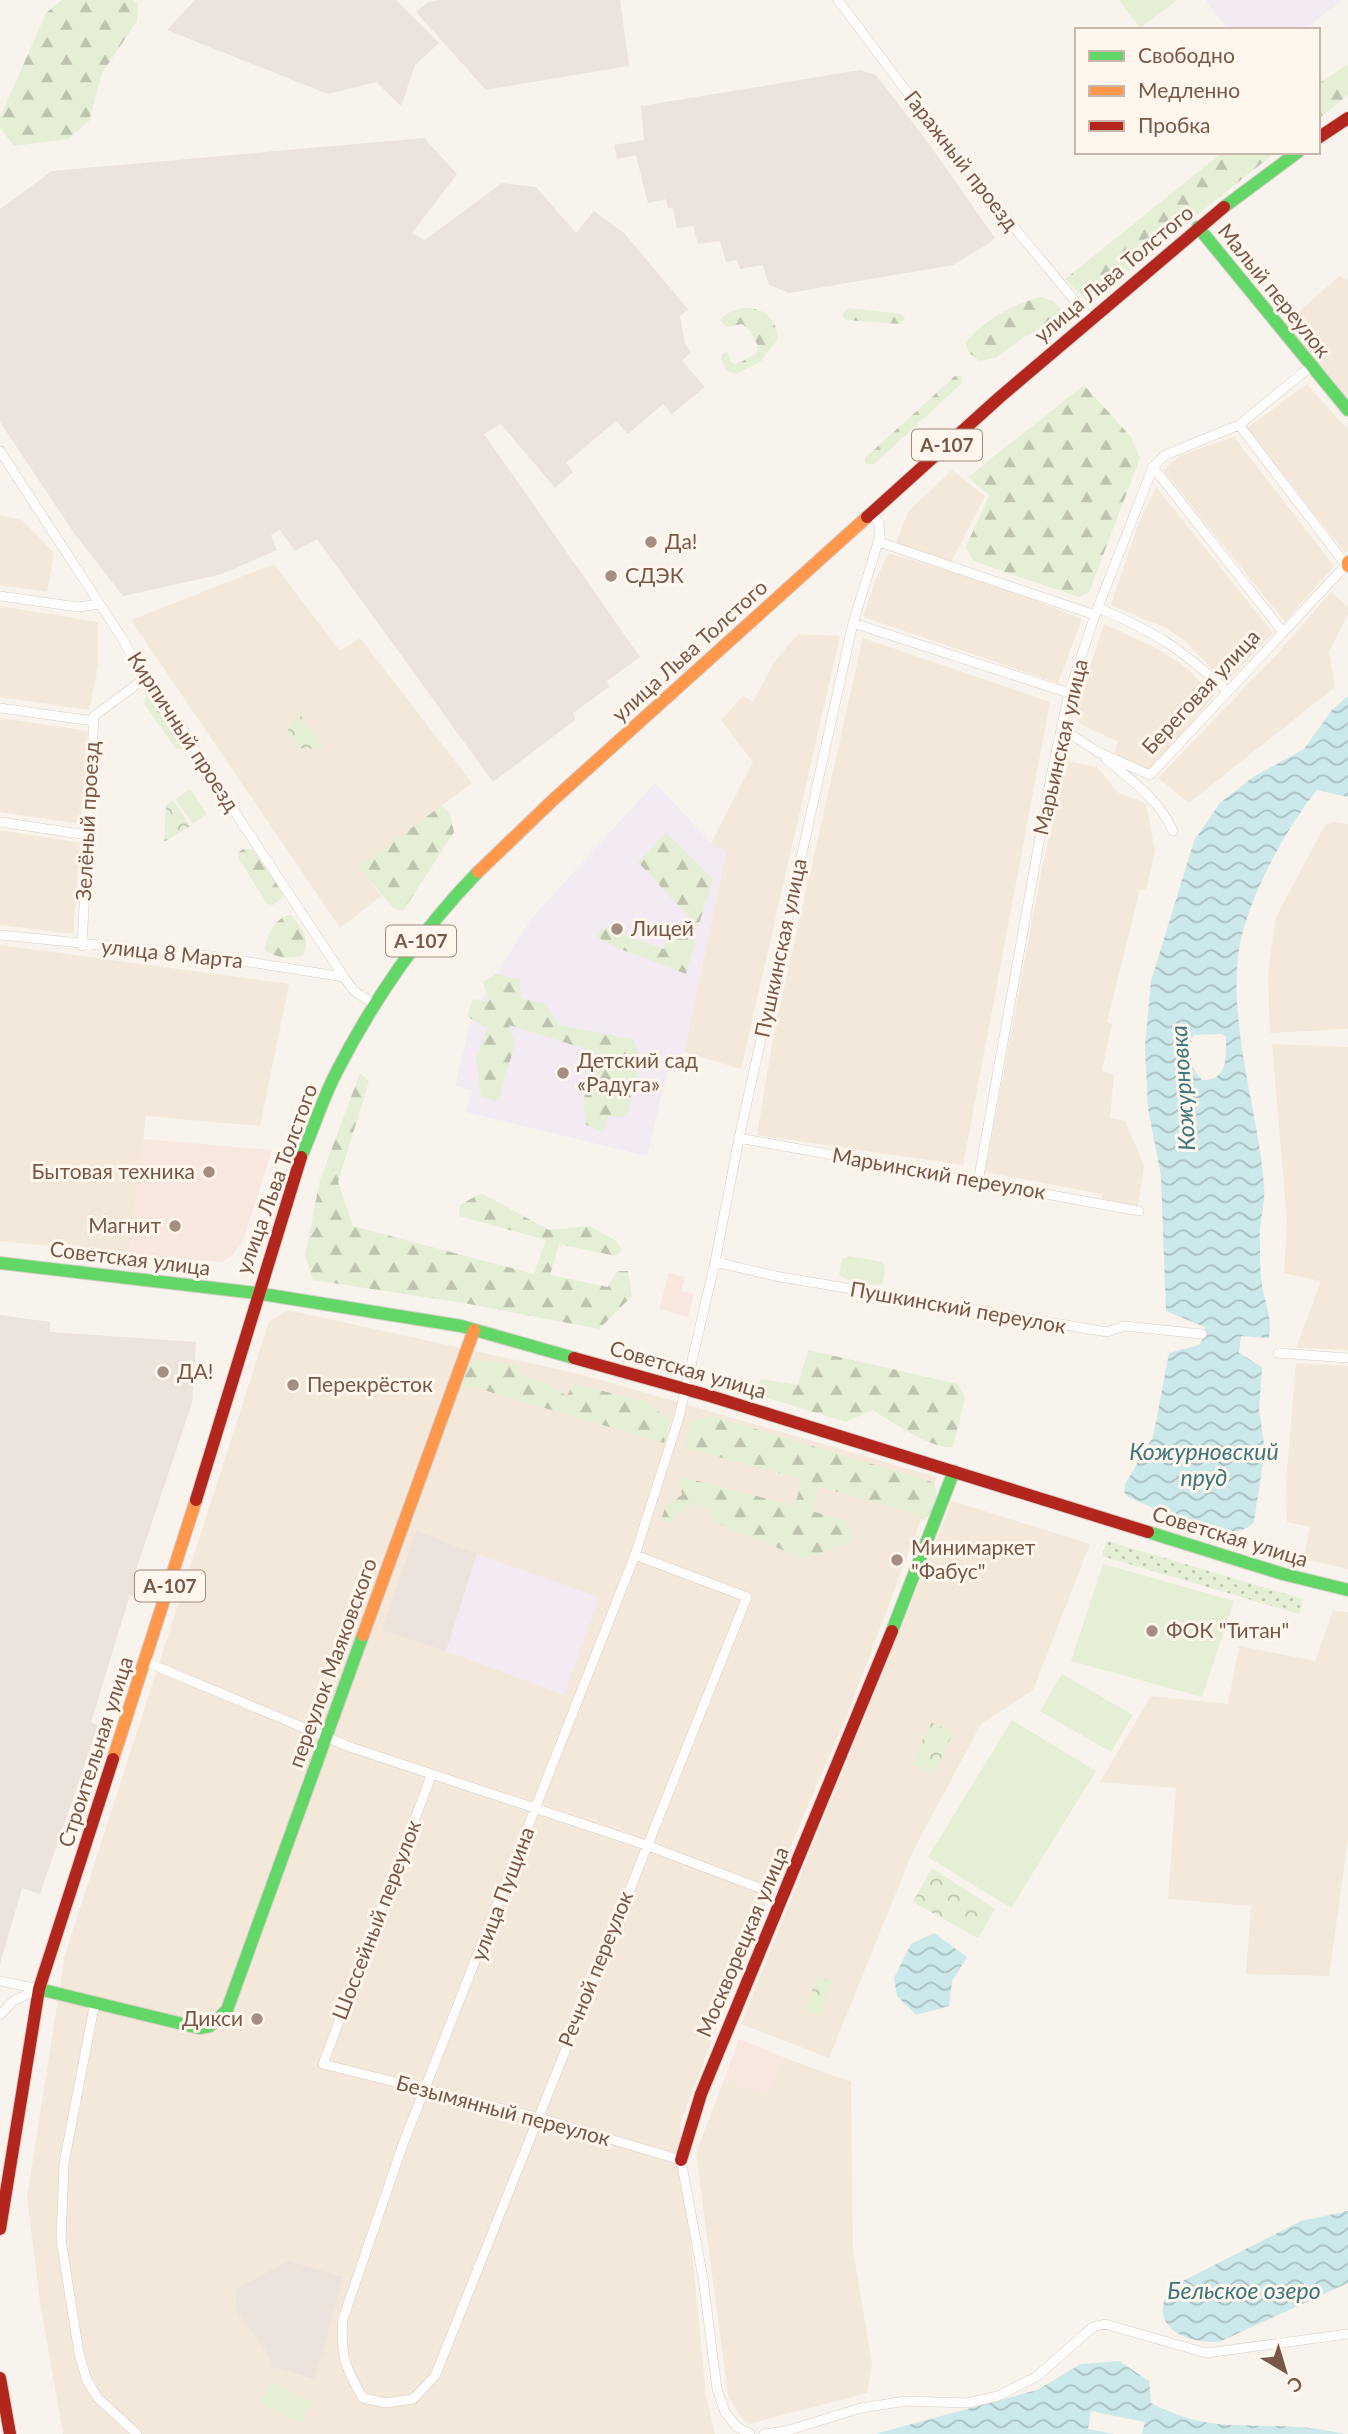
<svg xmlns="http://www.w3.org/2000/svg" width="1348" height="2434" viewBox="0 0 1348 2434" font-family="Lato,sans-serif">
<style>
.residential{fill:#f4e8db}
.commercial{fill:#f8e7df}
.industrial{fill:#ebe3dc}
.education{fill:#f4eaf4}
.grass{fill:url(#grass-dots)}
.forest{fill:url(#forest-firs)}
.park{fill:url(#park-crowns)}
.pitch{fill:#e5efd5}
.water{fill:url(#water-waves);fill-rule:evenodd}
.pier{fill:#f8f3ec}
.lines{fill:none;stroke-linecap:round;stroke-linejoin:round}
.street-casing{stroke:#d7cec8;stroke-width:10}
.fast-casing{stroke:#d8cec7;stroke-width:14}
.slow-casing{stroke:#d8cec7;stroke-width:14}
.jam-casing{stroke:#d8cec7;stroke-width:14}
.street{stroke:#fefdfc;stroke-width:9}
.fast{stroke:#63d668;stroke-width:12}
.slow{stroke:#ff974d;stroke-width:12}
.jam{stroke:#b3261e;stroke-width:12}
.poi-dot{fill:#a58e81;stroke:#fff7ed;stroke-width:2.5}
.labels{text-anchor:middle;stroke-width:6;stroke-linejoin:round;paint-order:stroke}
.shield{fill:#fff7ed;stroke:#a1887a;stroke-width:2}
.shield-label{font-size:19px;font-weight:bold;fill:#795848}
.street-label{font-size:21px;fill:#795848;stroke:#fff7ed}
.poi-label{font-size:21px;fill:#795848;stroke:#fff7ed;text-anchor:start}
.water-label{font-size:23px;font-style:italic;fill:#3b767e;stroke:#fff7ed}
</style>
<defs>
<pattern id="grass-dots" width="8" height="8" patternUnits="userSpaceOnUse" patternTransform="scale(1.75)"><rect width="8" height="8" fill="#e5efd5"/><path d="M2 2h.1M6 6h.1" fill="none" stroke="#bec4af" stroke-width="1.8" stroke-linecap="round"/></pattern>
<pattern id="forest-firs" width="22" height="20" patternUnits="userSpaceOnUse" patternTransform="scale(1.75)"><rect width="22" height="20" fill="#e5efd5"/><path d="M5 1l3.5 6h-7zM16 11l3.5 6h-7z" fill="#bec4af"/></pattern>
<pattern id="park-crowns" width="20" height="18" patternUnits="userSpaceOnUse" patternTransform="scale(1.75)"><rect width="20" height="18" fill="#e5efd5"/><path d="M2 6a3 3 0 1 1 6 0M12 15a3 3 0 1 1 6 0" fill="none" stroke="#bec4af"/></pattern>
<pattern id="water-waves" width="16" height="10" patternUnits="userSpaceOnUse" patternTransform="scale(1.75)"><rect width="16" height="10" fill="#cbe8ea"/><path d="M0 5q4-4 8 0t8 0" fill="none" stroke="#aabfc0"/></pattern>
</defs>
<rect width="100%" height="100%" fill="#f8f3ec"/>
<path class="residential" d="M1339 276 1348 280V402L1283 326Z
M1307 384 1348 430V549L1345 553 1247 428Z
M1234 437 1334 566 1285 622 1163 470 1181 455Z
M952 470 985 496 951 562 896 543 908 512Z
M1156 487 1273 633 1226 683 1184 640 1166 628 1111 605 1138 525Z
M0 515 22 520 54 553 47 592 0 585Z
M889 553 1000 586 1082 619 1058 683 863 617 875 581Z
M274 564 340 651 360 638 472 783 360 867 381 896 340 928 131 620Z
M1331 592 1348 607V614L1329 652 1335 687 1189 803 1158 778 1278 653Z
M0 606 98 622V667L89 710 0 697Z
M1104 624 1158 649 1188 669 1214 696 1150 771 1114 753 1118 742 1080 724 1075 713Z
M798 634 840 636 741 1069 684 1052 726 853 711 843 753 762 721 720 743 696 753 702 773 664Z
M863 638 1050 702 963 1165 757 1135 774 1033Z
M0 718 88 731 81 824 0 812Z
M1068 761 1097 767 1117 792 1146 804 1155 850 1146 890 1140 889 1107 1022 1112 1024 1102 1071 1114 1075 1110 1118 1125 1121 1144 1165 1138 1206 1102 1199V1194L985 1172 1043 863Z
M1334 822 1348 824V1029L1270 1033 1268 975 1275 919 1325 825Z
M0 830 81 843 73 934 0 925Z
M0 945 289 984 260 1126 146 1116 129 1255 0 1241Z
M1272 1044 1348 1047V1350L1296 1348 1321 1281 1284 1273 1287 1222Z
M288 1310 584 1375 937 1477 849 1710 746 1951 680 2124 706 2396 715 2434H63L40 2302 27 2197 65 1955 269 1322Z
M1296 1363 1348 1366V1569L1304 1559 1310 1527 1287 1522 1286 1482Z
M952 1501 1090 1544 1033 1690 981 1724 913 1851 829 2058 741 2024Z
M1333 1611 1348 1612V1839L1329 1976 1246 1974 1251 1906 1168 1899 1176 1788 1100 1782 1151 1696 1228 1704 1239 1646 1315 1661Z
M785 2058 851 2082 853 2250 872 2364 867 2393 749 2424 740 2416 728 2395 696 2153 724 2080 767 2095Z"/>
<path class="commercial" d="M143 1139 272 1150 244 1238 233 1255 222 1262 129 1255Z
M669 1273 685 1277 681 1291 694 1294 688 1317 659 1309Z
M739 2039 785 2058 767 2095 724 2080Z"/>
<path class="industrial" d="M195 0H396L439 43 415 65 401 106 376 82 328 94 167 30Z
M440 0H620L629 66 486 90 416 12 429 2Z
M860 70 876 75 929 144 995 238 988 244 953 265 789 293 769 285 763 265 740 269 737 260 726 262 720 241 698 244 693 226 677 228 673 208H668L666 199 648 203 636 155 617 159 614 145 644 140 641 106Z
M424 138 457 174 412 233 425 240 502 183 536 187 576 233 594 211 624 233 688 309 680 316 685 344 691 352 682 361 705 387 672 414 663 404 628 434 616 421 566 463 573 472 555 488 501 424 484 434 640 657 607 681 609 687 573 713 575 720 493 782 317 539 295 551 280 530 271 535 277 550 222 574 123 596 74 533 0 422V209L52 171Z
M0 1315 50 1322V1332L196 1342 192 1403 135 1573 146 1576 141 1597 130 1595 91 1722 98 1726 40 1894 22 1888 0 1964Z
M416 1531 477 1554 446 1651 382 1630Z
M288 2261 343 2277 315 2379 272 2367 269 2355 237 2312 235 2290Z"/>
<path class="education" d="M1205 0H1342L1308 27H1290L1286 30H1229Z
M655 783 711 843 726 852 684 1052 679 1062 670 1060 647 1156 466 1112 472 1090 455 1086 473 1012 530 920Z
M477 1554 599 1597 564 1695 446 1651Z"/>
<path class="grass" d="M1107 1541 1303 1599 1299 1614 1102 1556Z"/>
<path class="forest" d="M62 0H133L138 4 137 21 102 73 89 121 68 139 14 146 0 128V118L46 13Z
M1348 64V95L1318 119V84Z
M1223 152H1276L1088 302 1065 279Z
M1041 297 1054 301 1062 311 1061 319 1026 336 995 358 980 361 969 353 966 343C981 321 1016 303 1041 297Z
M741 308C763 307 776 316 778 339L761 361 736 374 727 371 721 359 722 354 727 352 732 363 737 364 756 354 758 346 750 330 742 324 726 327 720 320 726 314Z
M848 308 902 314 905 318 901 324 846 320 842 315Z
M955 376H961L962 383 873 465 865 463V458Z
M1084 385 1131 437 1140 458 1089 592 1079 597 973 561 966 547 989 495 968 477Z
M146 695 183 741V749H176L144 704Z
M441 806 450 813 454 832 403 911 393 908 359 867Z
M666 832 713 879 698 927 638 862Z
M243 849H252L283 893 282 898 273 905 267 904 239 859 238 853Z
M291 915C302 929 311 937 303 955 290 960 276 958 265 950 267 935 275 917 291 915Z
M667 923 690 933 695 944 686 974 615 947 595 936 602 927 664 949Z
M496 974 520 980 521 998 545 1004 559 1025 633 1039 642 1060 626 1117 608 1116 604 1132 586 1125 583 1103 595 1052 509 1025 515 1044 498 1102 481 1097 476 1057 487 1029 467 1016 473 999 489 1002 483 982Z
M360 1073 369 1081 338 1182 353 1226 534 1274 546 1240 459 1216 460 1205 481 1193 549 1230 589 1226 615 1240 622 1250 616 1256 559 1244 550 1275 608 1287 617 1271H628L632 1296 599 1329 464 1303 313 1280 305 1256 320 1180Z
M808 1350 958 1384 965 1398 953 1447C932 1450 891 1421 872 1410L846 1422 755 1394 761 1379 798 1385Z
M475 1359 517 1365 522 1375 543 1382 567 1396 573 1384 645 1401 671 1421 664 1443 470 1386 460 1388 461 1371Z
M712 1416 935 1483 937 1502 924 1521 915 1513 819 1487 812 1511 846 1521 853 1541 805 1559 713 1522 705 1505 686 1507 669 1523 661 1520 666 1505 682 1495 679 1476 795 1506 802 1479 684 1448 691 1421Z"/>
<path class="park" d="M298 712 325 749 298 748 287 732Z
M173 800 190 826 164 842 166 805Z
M930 1722 953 1732 934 1773 912 1765Z
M932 1868 995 1909 978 1938 913 1902Z
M818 1976 833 1982 819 2016 804 2010Z"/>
<path class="pitch" d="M1119 0H1175L1176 1 1140 28Z
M190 789 207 814 193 824 175 799Z
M849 1256 882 1262 885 1266 883 1283C872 1287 848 1283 839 1275L842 1259Z
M1103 1564 1234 1601 1202 1697 1071 1661Z
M1062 1674 1133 1715 1111 1752 1040 1711Z
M1012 1720 1096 1771 1011 1908 928 1857Z
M272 2382 311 2403 300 2423 261 2403Z"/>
<path class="water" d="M1348 696V797L1317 790C1284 831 1244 904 1238 957 1230 1033 1258 1111 1264 1185 1266 1204 1258 1224 1260 1243 1260 1257 1260 1272 1262 1286 1266 1305 1272 1318 1269 1338L1241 1336 1239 1353 1262 1367 1259 1410 1265 1450 1254 1521C1237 1551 1153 1507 1128 1497L1124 1492 1125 1484 1153 1437 1169 1353 1199 1345 1205 1336V1327L1166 1311 1161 1176 1148 1108 1145 1047 1151 981 1194 841 1220 803 1253 777 1304 749 1332 710ZM1222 1034 1226 1037C1226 1057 1228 1081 1202 1080 1189 1067 1190 1056 1191 1039L1194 1035Z
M934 1933 967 1957 952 1981 949 2006 916 2015 897 1996 894 1978 911 1944Z
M1348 2211V2283L1219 2342C1183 2343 1146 2325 1171 2287L1301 2221Z
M1119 2361 1149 2381 1151 2403C1206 2432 1238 2423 1296 2427 1312 2427 1329 2431 1345 2434H875L1037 2390 1081 2364Z"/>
<path class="pier" d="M1091 2411 1145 2422 1142 2434H1114L1088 2429Z"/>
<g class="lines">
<defs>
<path id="street" d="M838 0 955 156 1090 319
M0 451 122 638 144 679 183 729 211 776 344 977 354 991 376 1005
M1153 467 1283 632
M879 542 1095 615
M0 596 78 607 100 604
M1098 608C1156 632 1181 649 1227 691
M853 623 1069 693
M0 708 93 721
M1061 728 1098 752 1150 775 1346 565 1239 425
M1106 759C1131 780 1160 800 1173 831
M0 822 87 835
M0 935 211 956 344 977
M82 946 94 716 144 679
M739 1138 1139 1211
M978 1182 1051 776 1069 693 1095 615 1153 467 1165 455 1239 425 1310 367
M715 1262 775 1276 1107 1332 1124 1326 1202 1334
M1278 1353 1348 1358
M635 1555 747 1597 435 2376 413 2399 386 2403 363 2398C345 2368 340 2354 343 2319L403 2144 635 1555 679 1417 715 1262 739 1138 853 623 880 536 879 523 871 512
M146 1662 350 1747 646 1845 783 1897
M431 1776 323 2064 536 2117 681 2160 703 2278 717 2389 725 2412 737 2427 750 2434
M0 1981 39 1989
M95 2002 64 2163 61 2240 79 2353 87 2381 98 2398 137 2434
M0 2015 13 2001 39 1989
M764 2434 786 2431 861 2408 906 2401 967 2403 998 2396 1036 2377 1093 2327 1105 2324 1206 2353 1348 2334"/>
<path id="fast" d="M1224 207 1298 152
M1198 227 1348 410
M301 1157C313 1130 322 1100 336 1073 372 1002 422 929 478 872
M0 1263 256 1293 461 1326 574 1358
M1148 1532 1283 1574 1348 1590
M892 1631 954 1471
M39 1989 199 2028 210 2026 227 2010 363 1635"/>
<path id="slow" d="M1348 562V566
M478 872 553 800 867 517
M363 1635 474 1330
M113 1759 196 1500"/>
<path id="jam" d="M1318 138 1348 118
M867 517 1000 397 1224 207
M574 1358 710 1396 1148 1532
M196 1500 301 1157
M681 2160 701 2094 892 1631
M0 2229 39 1989 113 1759
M0 2378 10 2434"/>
</defs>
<use href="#street" class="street-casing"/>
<use href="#fast" class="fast-casing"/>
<use href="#slow" class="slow-casing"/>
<use href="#jam" class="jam-casing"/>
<use href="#street" class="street"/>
<use href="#fast" class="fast"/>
<use href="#slow" class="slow"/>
<use href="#jam" class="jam"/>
</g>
<g class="poi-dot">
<circle cx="651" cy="542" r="7"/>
<circle cx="611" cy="576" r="7"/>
<circle cx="617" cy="929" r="7"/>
<circle cx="563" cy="1073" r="7"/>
<circle cx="209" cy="1172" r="7"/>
<circle cx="175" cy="1226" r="7"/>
<circle cx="163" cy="1372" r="7"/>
<circle cx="293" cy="1385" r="7"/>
<circle cx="897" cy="1560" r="7"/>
<circle cx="1152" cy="1631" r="7"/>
<circle cx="257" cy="2019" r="7"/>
</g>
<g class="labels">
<g class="shield">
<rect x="912" y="429.5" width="70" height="31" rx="5"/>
<rect x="386" y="925.5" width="70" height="31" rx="5"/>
<rect x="135" y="1570.5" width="70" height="31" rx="5"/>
</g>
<g class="shield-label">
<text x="947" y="452">А-107</text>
<text x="421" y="948">А-107</text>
<text x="170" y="1593">А-107</text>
</g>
<g class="street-label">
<text transform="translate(961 161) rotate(52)" y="7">Гаражный проезд</text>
<text transform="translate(1114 274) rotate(-40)" y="7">улица Льва Толстого</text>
<text transform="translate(1274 291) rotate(51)" y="7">Малый переулок</text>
<text transform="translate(690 651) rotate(-42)" y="7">улица Льва Толстого</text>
<text transform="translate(1201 692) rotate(-47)" y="7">Береговая улица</text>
<text transform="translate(183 732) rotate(57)" y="7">Кирпичный проезд</text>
<text transform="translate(1061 747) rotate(-77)" y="7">Марьинская улица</text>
<text transform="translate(88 821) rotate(-87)" y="7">Зелёный проезд</text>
<text transform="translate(781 948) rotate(-78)" y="7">Пушкинская улица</text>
<text transform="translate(172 954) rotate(6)" y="7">улица 8 Марта</text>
<text transform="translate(939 1174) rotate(10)" y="7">Марьинский переулок</text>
<text transform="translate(277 1179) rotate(-70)" y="7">улица Льва Толстого</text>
<text transform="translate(130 1259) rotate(7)" y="7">Советская улица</text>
<text transform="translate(958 1308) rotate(10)" y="7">Пушкинский переулок</text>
<text transform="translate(688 1370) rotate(16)" y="7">Советская улица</text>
<text transform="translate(1230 1537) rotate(17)" y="7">Советская улица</text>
<text transform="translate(333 1663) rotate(-70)" y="7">переулок Маяковского</text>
<text transform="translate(96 1752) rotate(-72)" y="7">Строительная улица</text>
<text transform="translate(503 1894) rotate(-69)" y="7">улица Пущина</text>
<text transform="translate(377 1920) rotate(-69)" y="7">Шоссейный переулок</text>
<text transform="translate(743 1942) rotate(-67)" y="7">Москворецкая улица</text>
<text transform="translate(596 1969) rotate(-68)" y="7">Речной переулок</text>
<text transform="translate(503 2111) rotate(15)" y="7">Безымянный переулок</text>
</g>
<g class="poi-label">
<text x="665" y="549">Да!</text>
<text x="625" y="583">СДЭК</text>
<text x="631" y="936">Лицей</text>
<text x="577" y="1068">Детский сад<tspan x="577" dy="24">«Радуга»</tspan></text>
<text x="195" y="1179" text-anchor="end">Бытовая техника</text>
<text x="161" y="1233" text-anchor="end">Магнит</text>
<text x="177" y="1379">ДА!</text>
<text x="307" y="1392">Перекрёсток</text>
<text x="911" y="1555">Минимаркет<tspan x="911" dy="24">"Фабус"</tspan></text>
<text x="1166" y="1638">ФОК "Титан"</text>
<text x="243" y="2026" text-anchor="end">Дикси</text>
</g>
<g class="water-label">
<text transform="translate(1183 1088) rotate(-94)" y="8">Кожурновка</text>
<text x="1204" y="1460">Кожурновский<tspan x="1204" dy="26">пруд</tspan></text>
<text x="1244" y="2299">Бельское озеро</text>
</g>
</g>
<rect x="1075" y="28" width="245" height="126" fill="#fff7ed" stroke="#c9b7ab" stroke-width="2"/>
<rect x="1089" y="51" width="35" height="10" fill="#63d668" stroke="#c9b7ab" stroke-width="2"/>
<text x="1138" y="63" font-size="21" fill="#795848">Свободно</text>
<rect x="1089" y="86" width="35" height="10" fill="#ff974d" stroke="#c9b7ab" stroke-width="2"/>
<text x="1138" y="98" font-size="21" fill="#795848">Медленно</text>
<rect x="1089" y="121" width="35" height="10" fill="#b3261e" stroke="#c9b7ab" stroke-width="2"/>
<text x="1138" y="133" font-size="21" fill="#795848">Пробка</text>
<g transform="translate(1285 2371) rotate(142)" stroke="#fff7ed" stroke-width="5" paint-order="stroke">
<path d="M0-5L12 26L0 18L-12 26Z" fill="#795848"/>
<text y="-10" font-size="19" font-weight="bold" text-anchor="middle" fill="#795848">С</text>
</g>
</svg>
